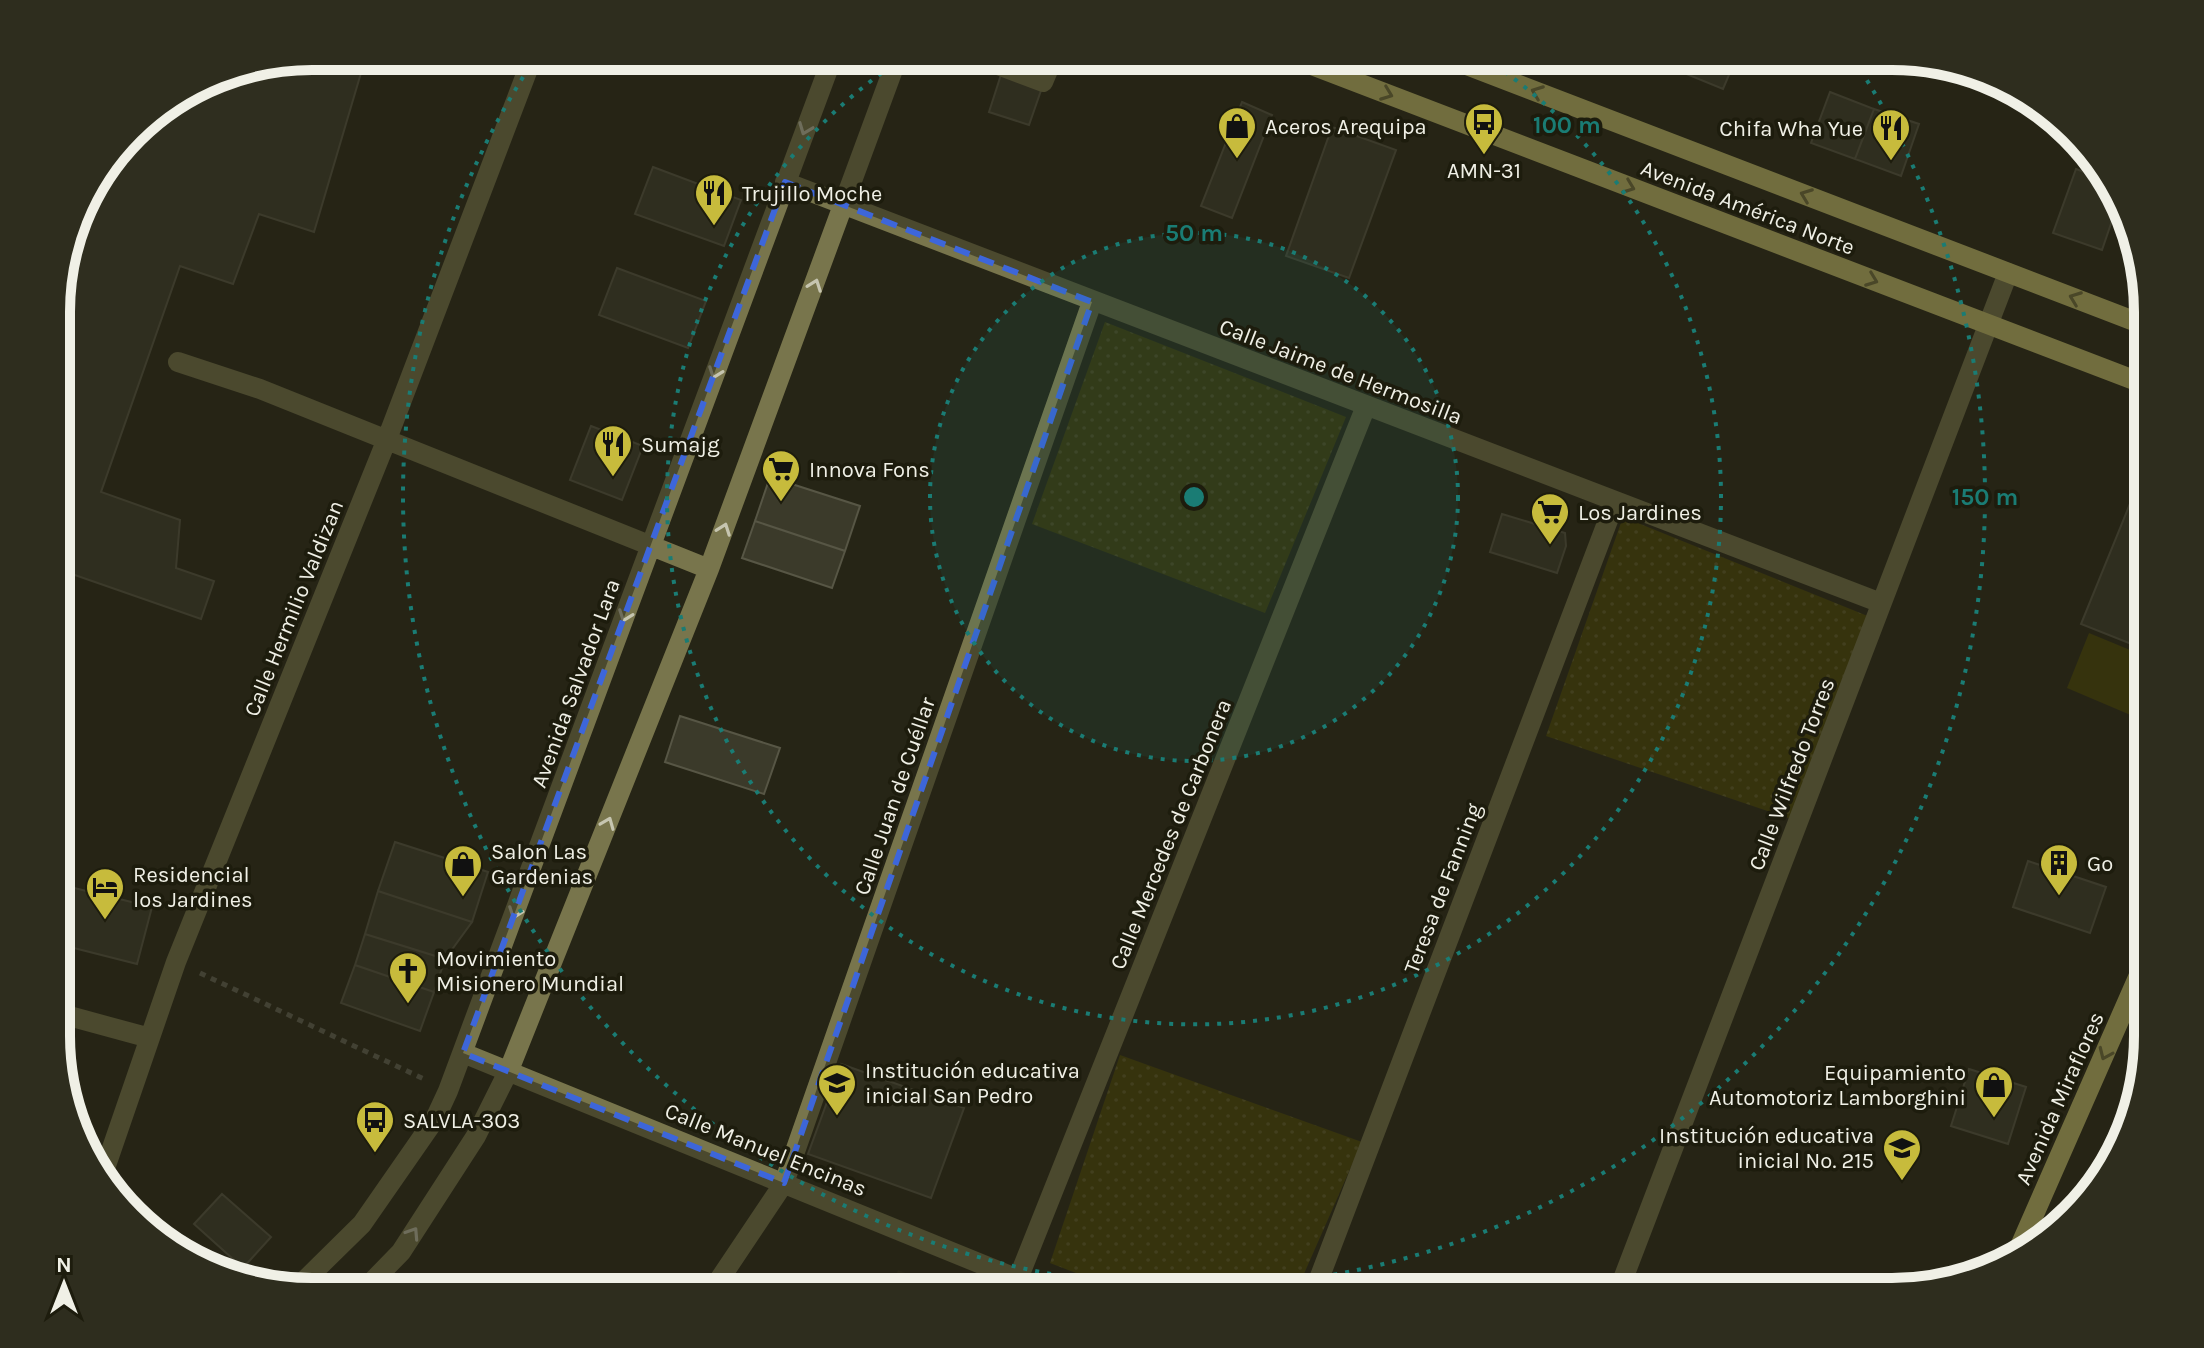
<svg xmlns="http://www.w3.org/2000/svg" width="2204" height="1348" viewBox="0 0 2204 1348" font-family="Karla,sans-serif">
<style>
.built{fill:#312f19}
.park{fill:url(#park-dots)}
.pitch{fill:#4a4503}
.building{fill:#3b3a2a;stroke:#575645;stroke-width:2}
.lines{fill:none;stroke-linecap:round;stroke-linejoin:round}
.path{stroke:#656457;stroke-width:5;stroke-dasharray:6 6;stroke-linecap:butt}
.minor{stroke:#78754c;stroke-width:20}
.major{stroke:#cdc66f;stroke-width:20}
.oneway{stroke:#75713e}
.oneway2{stroke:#c6c5b0}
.marked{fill:none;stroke:#3d66da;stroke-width:6;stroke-dasharray:16 10;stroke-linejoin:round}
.ring{fill:none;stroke:#1a7c74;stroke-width:4;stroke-dasharray:4 8}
.labels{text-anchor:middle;stroke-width:7;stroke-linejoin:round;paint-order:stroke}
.poi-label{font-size:22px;fill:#f0f0e6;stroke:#1d1c0d;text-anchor:start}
.street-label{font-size:22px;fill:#f0f0e6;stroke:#1d1c0d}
.rim{fill:none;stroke:#f0f0e6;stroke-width:10}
.centre{fill:#1a7c74;stroke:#1d1c0d;stroke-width:4}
.ring-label{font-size:24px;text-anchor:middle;font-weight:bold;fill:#1a7c74;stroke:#1d1c0d;stroke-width:7;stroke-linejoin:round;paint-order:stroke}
</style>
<defs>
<pattern id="park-dots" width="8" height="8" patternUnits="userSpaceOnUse" patternTransform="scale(2)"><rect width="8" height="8" fill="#4a4503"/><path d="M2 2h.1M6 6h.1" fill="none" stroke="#646028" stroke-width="1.8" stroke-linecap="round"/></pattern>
</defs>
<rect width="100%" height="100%" fill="#262516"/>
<path class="built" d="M898 1270 951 1292H889Z"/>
<path class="park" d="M1105 322 1346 417 1265 613 1032 524Z
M1623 517 1880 621 1797 821 1546 736Z
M1120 1055 1362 1142 1296 1292H1125L1050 1263Z
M407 1274 443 1292H390Z"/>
<path class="pitch" d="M2089 633 2147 657V722L2067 688Z"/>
<path class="building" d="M312 56H366L314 232 259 214 233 284 180 266 101 492 180 520 176 568 214 581 201 619 72 574 58 573V279L83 198 143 120 214 75Z
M1007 56H1053L1029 125 989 112Z
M1666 56H1737L1723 89 1662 64Z
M1830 92 1874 109 1855 159 1811 143Z
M1242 102 1272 115 1232 218 1201 206Z
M1874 109 1919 124 1901 176 1855 159Z
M1332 127 1396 150 1349 278 1286 256Z
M653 167 741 200 724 246 635 214Z
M2076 169 2109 181 2117 206 2102 250 2053 233Z
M617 268 706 301 688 348 599 315Z
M591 426 643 446 622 500 570 480Z
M2147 462V631L2139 647 2081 624Z
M770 477 860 506 845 551 755 521Z
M1502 514 1565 533 1566 546 1557 573 1490 552Z
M755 521 845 551 832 588 742 558Z
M680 716 780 748 764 794 665 762Z
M395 842 488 872 472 922 378 891Z
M2028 861 2106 887 2090 933 2013 907Z
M70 887 152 907 137 964 58 944Z
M378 891 472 922 445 959 365 934Z
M365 934 445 959 434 992 355 965Z
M355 965 434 992 420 1031 341 1003Z
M841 1064 964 1108 931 1198 808 1154Z
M1969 1069 2026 1087 2008 1144 1951 1126Z
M222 1194 271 1237 243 1268 194 1224Z"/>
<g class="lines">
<path class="path" d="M200 973 426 1080"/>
<path class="minor" d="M974 56 1043 82 1054 56
M785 182 1881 603
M178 362 260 389 709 569
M58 1013 150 1038
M463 1053 1050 1292
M101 1180 176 962 387 439 533 56
M1018 1279 1366 406
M297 1288 362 1224 435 1119 448 1091 833 56
M362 1292 401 1252 476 1136 509 1070 709 569 898 56
M711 1292 784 1183 1092 302
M1314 1292 1615 502
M1618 1292 2008 273"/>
<path class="major" d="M1288 56 2147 385
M1443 56 2147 326
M2014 1260 2147 957"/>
</g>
<defs><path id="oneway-chevron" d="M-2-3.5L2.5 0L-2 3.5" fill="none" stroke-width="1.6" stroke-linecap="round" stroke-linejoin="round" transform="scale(2)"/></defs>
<g class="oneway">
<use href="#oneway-chevron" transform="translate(1537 92) rotate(-159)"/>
<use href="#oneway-chevron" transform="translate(1387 94) rotate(21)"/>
<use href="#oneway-chevron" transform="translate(1629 187) rotate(21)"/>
<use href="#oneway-chevron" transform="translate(1806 195) rotate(-159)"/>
<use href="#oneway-chevron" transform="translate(1872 280) rotate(21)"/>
<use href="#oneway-chevron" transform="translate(2075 298) rotate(-159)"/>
<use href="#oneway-chevron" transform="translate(2105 1054) rotate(114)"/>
</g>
<g class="oneway2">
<use href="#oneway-chevron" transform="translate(805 129) rotate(111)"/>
<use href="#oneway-chevron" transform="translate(815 285) rotate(-70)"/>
<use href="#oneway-chevron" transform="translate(715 373) rotate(110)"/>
<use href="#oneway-chevron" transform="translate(724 529) rotate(-70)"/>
<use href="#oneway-chevron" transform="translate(625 616) rotate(110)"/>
<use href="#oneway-chevron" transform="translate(608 823) rotate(-68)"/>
<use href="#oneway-chevron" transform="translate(515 913) rotate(110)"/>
<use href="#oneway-chevron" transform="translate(413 1233) rotate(-57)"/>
</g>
<path d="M0 0H2204V1348H0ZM785 182 1092 302 784 1183 463 1053Z" fill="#262516" fill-opacity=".55" fill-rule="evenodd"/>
<path class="marked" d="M785 182 1092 302 784 1183 463 1053Z"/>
<circle cx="1194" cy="497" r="264" fill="#1a7c74" fill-opacity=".12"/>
<g class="ring">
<circle cx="1194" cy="497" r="264"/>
<path d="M1485 58A527 527 0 1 1 903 58"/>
<path d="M1854 60A791 791 0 1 1 534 60"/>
</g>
<defs>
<symbol id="bus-pin" viewBox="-11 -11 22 30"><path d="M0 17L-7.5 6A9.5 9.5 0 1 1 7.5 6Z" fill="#c7bb3c" stroke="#1d1c0d"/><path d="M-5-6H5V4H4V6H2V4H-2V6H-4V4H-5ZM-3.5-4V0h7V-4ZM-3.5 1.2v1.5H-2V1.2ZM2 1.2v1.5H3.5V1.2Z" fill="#111"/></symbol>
<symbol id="shop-pin" viewBox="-11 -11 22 30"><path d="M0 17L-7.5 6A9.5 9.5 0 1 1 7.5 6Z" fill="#c7bb3c" stroke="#1d1c0d"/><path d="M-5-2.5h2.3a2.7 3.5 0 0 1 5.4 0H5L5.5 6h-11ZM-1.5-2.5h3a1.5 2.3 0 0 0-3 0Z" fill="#111"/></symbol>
<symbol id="restaurant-pin" viewBox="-11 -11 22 30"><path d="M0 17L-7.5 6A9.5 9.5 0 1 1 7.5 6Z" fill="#c7bb3c" stroke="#1d1c0d"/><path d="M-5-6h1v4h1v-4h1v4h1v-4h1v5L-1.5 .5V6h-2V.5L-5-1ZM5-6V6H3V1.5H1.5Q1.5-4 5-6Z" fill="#111"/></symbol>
<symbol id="supermarket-pin" viewBox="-11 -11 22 30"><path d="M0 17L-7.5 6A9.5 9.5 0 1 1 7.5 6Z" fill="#c7bb3c" stroke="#1d1c0d"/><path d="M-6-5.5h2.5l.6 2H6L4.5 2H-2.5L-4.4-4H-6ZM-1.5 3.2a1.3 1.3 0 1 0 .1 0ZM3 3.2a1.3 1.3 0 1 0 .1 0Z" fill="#111"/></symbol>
<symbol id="building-pin" viewBox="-11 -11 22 30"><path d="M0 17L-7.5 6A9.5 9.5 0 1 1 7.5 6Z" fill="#c7bb3c" stroke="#1d1c0d"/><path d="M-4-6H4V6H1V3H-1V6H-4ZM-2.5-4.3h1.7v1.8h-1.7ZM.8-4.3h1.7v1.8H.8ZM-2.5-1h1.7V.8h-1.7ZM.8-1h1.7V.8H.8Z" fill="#111"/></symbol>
<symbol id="hotel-pin" viewBox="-11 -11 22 30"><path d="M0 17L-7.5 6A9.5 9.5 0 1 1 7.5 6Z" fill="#c7bb3c" stroke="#1d1c0d"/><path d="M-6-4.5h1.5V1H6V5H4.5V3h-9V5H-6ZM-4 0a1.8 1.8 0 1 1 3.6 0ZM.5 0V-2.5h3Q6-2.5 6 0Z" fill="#111"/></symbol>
<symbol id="church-pin" viewBox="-11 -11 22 30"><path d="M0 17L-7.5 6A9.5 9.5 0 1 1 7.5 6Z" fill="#c7bb3c" stroke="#1d1c0d"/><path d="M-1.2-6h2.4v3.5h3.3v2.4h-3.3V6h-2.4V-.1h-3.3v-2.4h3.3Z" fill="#111"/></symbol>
<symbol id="school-pin" viewBox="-11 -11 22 30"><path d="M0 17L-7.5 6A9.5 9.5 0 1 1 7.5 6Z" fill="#c7bb3c" stroke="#1d1c0d"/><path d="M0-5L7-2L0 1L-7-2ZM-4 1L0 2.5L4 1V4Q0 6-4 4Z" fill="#111"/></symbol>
</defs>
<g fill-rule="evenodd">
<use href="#bus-pin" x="1462" y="100" width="44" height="60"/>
<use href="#shop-pin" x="1215" y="104" width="44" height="60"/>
<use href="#restaurant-pin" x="1869" y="106" width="44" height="60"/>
<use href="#restaurant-pin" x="692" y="171" width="44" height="60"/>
<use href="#restaurant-pin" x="591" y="422" width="44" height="60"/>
<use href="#supermarket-pin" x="759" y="447" width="44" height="60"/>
<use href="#supermarket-pin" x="1528" y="490" width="44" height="60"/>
<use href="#building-pin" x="2037" y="841" width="44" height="60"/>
<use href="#shop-pin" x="441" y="842" width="44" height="60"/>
<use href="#hotel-pin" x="83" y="865" width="44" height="60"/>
<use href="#church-pin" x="386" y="949" width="44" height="60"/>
<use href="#school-pin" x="815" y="1061" width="44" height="60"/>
<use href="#shop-pin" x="1972" y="1063" width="44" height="60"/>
<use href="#bus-pin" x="353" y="1098" width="44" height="60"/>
<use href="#school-pin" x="1880" y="1126" width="44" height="60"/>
</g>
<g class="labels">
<g class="poi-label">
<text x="1265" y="134">Aceros Arequipa</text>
<text x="1863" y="136" text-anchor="end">Chifa Wha Yue</text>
<text x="1484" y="178" text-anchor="middle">AMN-31</text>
<text x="742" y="201">Trujillo Moche</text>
<text x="641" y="452">Sumajg</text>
<text x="809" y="477">Innova Fons</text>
<text x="1578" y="520">Los Jardines</text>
<text x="491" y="859">Salon Las<tspan x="491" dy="25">Gardenias</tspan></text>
<text x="2087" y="871">Go</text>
<text x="133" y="882">Residencial<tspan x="133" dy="25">los Jardines</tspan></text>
<text x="436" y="966">Movimiento<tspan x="436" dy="25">Misionero Mundial</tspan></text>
<text x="865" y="1078">Institución educativa<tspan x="865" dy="25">inicial San Pedro</tspan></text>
<text x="1966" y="1080" text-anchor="end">Equipamiento<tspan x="1966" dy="25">Automotoriz Lamborghini</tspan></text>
<text x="403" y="1128">SALVLA-303</text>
<text x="1874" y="1143" text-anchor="end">Institución educativa<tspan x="1874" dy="25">inicial No. 215</tspan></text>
</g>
<g class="street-label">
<text transform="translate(1748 207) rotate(21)" y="8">Avenida América Norte</text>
<text transform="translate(1341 371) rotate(21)" y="8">Calle Jaime de Hermosilla</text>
<text transform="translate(293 608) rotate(-68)" y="8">Calle Hermilio Valdizan</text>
<text transform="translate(575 683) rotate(-70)" y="8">Avenida Salvador Lara</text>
<text transform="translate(1791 774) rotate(-69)" y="8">Calle Wilfredo Torres</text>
<text transform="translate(894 796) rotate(-71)" y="8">Calle Juan de Cuéllar</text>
<text transform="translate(1170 834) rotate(-68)" y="8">Calle Mercedes de Carbonera</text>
<text transform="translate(1442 888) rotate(-69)" y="8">Teresa de Fanning</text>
<text transform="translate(2059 1098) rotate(-66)" y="8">Avenida Miraflores</text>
<text transform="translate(766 1149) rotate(22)" y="8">Calle Manuel Encinas</text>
</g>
</g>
<path d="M0 0H2204V1348H0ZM312 70H1892A242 242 0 0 1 2134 312V1036A242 242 0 0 1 1892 1278H312A242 242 0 0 1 70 1036V312A242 242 0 0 1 312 70Z" fill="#2e2d1e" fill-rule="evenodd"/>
<path class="rim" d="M312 70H1892A242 242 0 0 1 2134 312V1036A242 242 0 0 1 1892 1278H312A242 242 0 0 1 70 1036V312A242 242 0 0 1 312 70Z"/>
<circle cx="1194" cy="497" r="12" class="centre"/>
<g class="ring-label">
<text x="1567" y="133">100 m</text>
<text x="1194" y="241">50 m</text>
<text x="1985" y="505">150 m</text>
</g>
<g transform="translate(64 1284)" stroke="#1d1c0d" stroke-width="6" paint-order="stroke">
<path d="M0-6L14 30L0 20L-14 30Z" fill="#f0f0e6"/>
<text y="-12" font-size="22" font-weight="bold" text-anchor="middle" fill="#f0f0e6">N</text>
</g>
</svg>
